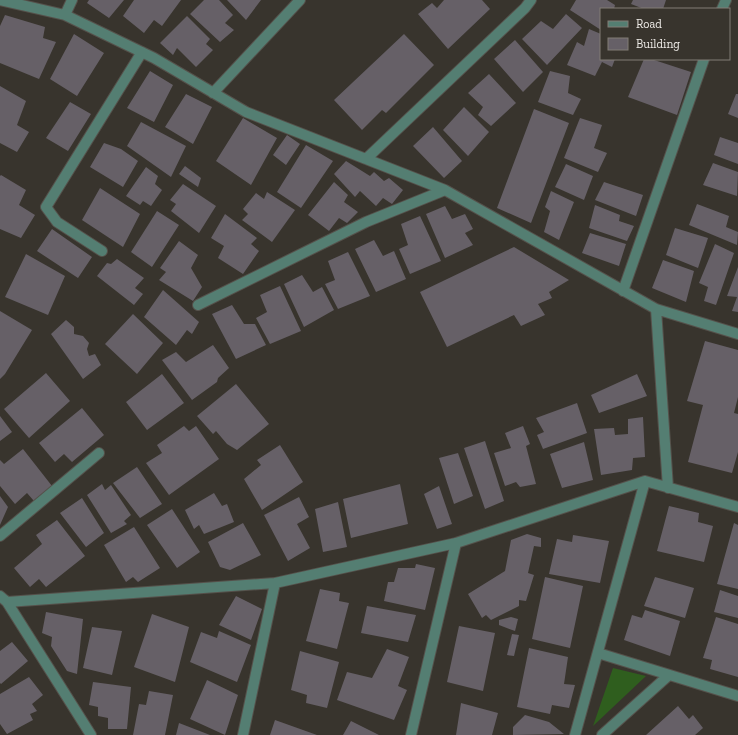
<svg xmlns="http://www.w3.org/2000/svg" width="738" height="735" viewBox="0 0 738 735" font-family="'Zilla Slab',serif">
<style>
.green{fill:#2f5e1e}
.building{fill:#666067}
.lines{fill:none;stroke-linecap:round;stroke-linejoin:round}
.minor-casing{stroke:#55514b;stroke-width:12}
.minor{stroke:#547e72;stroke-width:10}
</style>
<rect width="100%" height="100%" fill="#38342d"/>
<path class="green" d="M613 668 646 676 593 726Z"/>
<path class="building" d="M89 0H124L109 18 87 3Z
M134 0H181L162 26 154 20 144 33 123 16Z
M204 0H219L233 15 225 23 234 30 220 42 190 14Z
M227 0H261L246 20Z
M444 0H482L490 9 448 49 418 14 432 3 437 8Z
M576 0H607L615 5 614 9H601V30L570 10Z
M633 0H666L663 9H644L631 4Z
M566 14 582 28 547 65 522 39 541 21 553 29Z
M5 15 45 27 43 38 56 42 39 79 0 63V26Z
M187 16 210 39 206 44 213 50 196 67 177 48 173 55 160 43Z
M589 29 601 34V59H615L612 67 602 62 595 76 567 65 577 42 584 46Z
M74 34 104 53 77 96 50 79Z
M404 34 434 65 386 113 382 110 362 130 334 100Z
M515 40 543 72 523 92 494 59Z
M644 59H651L691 72 677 115 628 97Z
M150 71 173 85 154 122 127 108Z
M550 71 570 76 568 93 581 99 573 115 538 102Z
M489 74 516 103 491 126 478 115 483 107 468 93Z
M0 86 26 101 17 125 29 132 17 152 0 143Z
M186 94 212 107 193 144 165 127Z
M736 94H738V118L728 114Z
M70 102 91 114 68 151 46 138Z
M464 107 489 132 468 156 443 130Z
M534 109 569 123 531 223 497 208Z
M243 118 277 138 251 185 216 161Z
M580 118 602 125 594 148 607 153 598 172 564 158Z
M141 122 186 146 171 177 127 146Z
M433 127 462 161 444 178 413 146Z
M287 135 300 144 286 165 273 155Z
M720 137 738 143V164L714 155Z
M104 143 121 149 138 161 123 187 90 167Z
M306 145 333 161 301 208 277 192Z
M346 161 370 176 374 172 384 181 389 178 403 190 392 204 383 198 376 206 360 191 355 197 334 174Z
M713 163 738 172 737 196 703 185Z
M566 164 593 176 584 200 555 187Z
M185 166 201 178 198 187 179 174Z
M146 167 158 176 155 184 162 190 151 206 143 201 140 205 126 196Z
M1 175 26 190 19 205 35 215 21 238 0 229V176Z
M334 182 348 195 344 202 358 212 347 223 339 218 329 231 308 215Z
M604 182 643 195 636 216 595 200Z
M183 184 216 206 199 233 171 211 176 204 170 200Z
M100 188 140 214 123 247 82 220Z
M551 191 574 202 559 240 544 232 550 211 545 207Z
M267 192 295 210 272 242 242 220 248 214 243 209 256 193 264 199Z
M697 204 729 216 726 227 738 232 737 245 689 225Z
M595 205 620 215 619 221 634 226 627 241 589 228Z
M445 206 452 219 465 214 473 229 465 233 473 245 445 258 426 214Z
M157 211 179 225 152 267 131 252Z
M225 214 257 238 251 244 259 251 243 274 218 258 224 246 211 238Z
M420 216 441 261 410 274 399 249 408 245 401 224Z
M675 228 708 238 698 268 666 255Z
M52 229 92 257 78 278 37 251Z
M590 233 626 244 619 266 582 253Z
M374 240 383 256 394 251 406 279 376 292 355 249Z
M179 241 198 255 191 268 202 287 193 301 159 280 166 272 160 268Z
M715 244 734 253 716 305 704 301 708 287 699 283Z
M514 247 569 280 549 292 552 298 538 304 545 315 521 326 514 315 447 347 420 292Z
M348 252 370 296 338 309 325 284 335 280 328 261Z
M26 254 65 276 48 315 5 297Z
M117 259 144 278 135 288 143 294 134 305 97 276 107 263 111 264Z
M663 260 694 271 686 302 652 288Z
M738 267V312L732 311 737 297 727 296Z
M302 275 313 292 322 287 334 310 304 327 284 284Z
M280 286 301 331 270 344 256 318 267 312 260 295Z
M163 290 199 322 192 334 187 330 176 345 144 317Z
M232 305 244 324H255L266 345 236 359 212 314Z
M0 311 32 330 5 374 0 379Z
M133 314 163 343 137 374 105 344Z
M66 320 74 327V334L83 336 89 343 87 349 89 356 95 354 101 365 83 379 51 334Z
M705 341 738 350V397L734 413 738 414V452L732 473 688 462 703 405 687 401Z
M213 345 229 368 218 378 217 382 192 400 162 360 176 352 186 362Z
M46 373 70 401 29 438 4 409Z
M162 374 184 403 147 430 126 402Z
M637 374 647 396 599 413 591 395Z
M236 384 269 424 237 450 227 444 216 431 213 434 197 416Z
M577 403 587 433 543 449 537 435 544 432 536 418Z
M82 408 104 435 72 462 64 454 55 462 39 443Z
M0 416 12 432 0 441Z
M643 417 645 457 633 458 632 470 601 475 594 429 614 428 615 435 628 434V419Z
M184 426 189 431 196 426 219 459 169 495 146 463 162 453 157 445Z
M523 426 530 444 526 446 536 484 520 487 516 482 505 486 494 453 511 448 505 433Z
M485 441 504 501 485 509 464 448Z
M584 442 593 480 562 488 550 454Z
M280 445 303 482 262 510 244 479 261 465 257 460Z
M23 449 52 486 34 501 27 493 15 504 0 486V460L4 464Z
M458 453 473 496 454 504 439 458Z
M137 467 162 504 140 518 113 483Z
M102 484 105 490 111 485 131 515 124 521 127 524 111 533 87 495Z
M400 484 408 524 351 538 343 499Z
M439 486 452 524 437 529 424 494Z
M214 493 222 506 227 504 234 522 204 534 199 525 194 529 185 510Z
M0 496 8 507 0 525Z
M299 497 309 517 297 524 310 548 288 561 264 515Z
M82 498 104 533 86 547 60 513Z
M338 502 347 547 323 552 315 509Z
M669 506 699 513 698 522 713 526 704 562 657 551Z
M172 509 200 552 177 568 147 525Z
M57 520 85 556 46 587 39 579 30 587 14 568 42 544 36 535Z
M243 523 261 555 230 570 220 567 208 542Z
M734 523 738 525V589L717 584Z
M134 527 160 568 138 582 133 577 126 582 104 545Z
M527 534 541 538V547L534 546 528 573 534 575 526 601 519 600V606L491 620 486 615 482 618 468 594 505 571 511 540Z
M573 535 609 541 600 583 549 574 557 539 572 542Z
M416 564 435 568 425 610 384 601 388 582H394L398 568H415Z
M545 577 583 586 570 648 532 639Z
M655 577 694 588 685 618 644 606Z
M320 589 340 593 339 601 349 603 337 649 306 641Z
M720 590 738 596V618L714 612Z
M236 596 262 609 251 640 219 625Z
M367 606 416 615 408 642 361 633Z
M645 610 680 621 670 656 624 640 632 615 642 618Z
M46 612 83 619 77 674 67 671 51 646 52 637 42 633Z
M152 614 189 627 175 682 134 667Z
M511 617 518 619 515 631 499 625V620Z
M716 617 738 624V677L710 669 712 660 703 658Z
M459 626 495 633 483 691 447 682Z
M92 627 122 631 112 675 83 668Z
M219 631 251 645 237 682 190 662 201 632 217 638Z
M512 634 519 635 514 656 507 655Z
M12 642 28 661 1 684 0 683V651Z
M529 648 568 657 564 684 575 685 569 708 552 705 550 714 517 707Z
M387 649 409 657 398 686 407 690 394 720 337 700 347 672 372 678Z
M300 651 339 662 327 708 306 703 307 695 291 690Z
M29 677 43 695 32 704 37 711 30 714 33 720 7 734 0 724V694Z
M207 680 238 695 225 735 190 719Z
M93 682 131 687 127 729H108V718L98 716V707L89 705Z
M149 691 173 695 165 735H133L139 704 146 705Z
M461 703 498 713 492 735H456Z
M678 706 689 719 693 715 703 728 695 735H646Z
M525 715 549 722 564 734 513 735V727Z
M275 720 317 735H270Z
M351 721 379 735H343Z
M179 723 210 735H176Z"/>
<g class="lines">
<defs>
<path id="minor" d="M0 0 65 15 154 58 246 112 445 190 656 309 738 334
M722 9 726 0
M65 15 72 0
M213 93 300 0
M366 159 525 8 531 0
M102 251 57 222 46 207 142 52
M623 291 704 59
M198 305 366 222 445 190
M656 309 668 488
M0 536 99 453
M0 596 7 602 91 735
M7 602 275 583 456 543 645 481 738 507
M598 653 738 696
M243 735 275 583
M411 735 456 543
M575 735 645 481
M602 735 669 675"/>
</defs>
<use href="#minor" class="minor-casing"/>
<use href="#minor" class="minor"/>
</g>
<rect x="600" y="8" width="130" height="52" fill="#38342d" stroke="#817d77"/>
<rect x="608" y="21" width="20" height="6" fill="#547e72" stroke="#817d77"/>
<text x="636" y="28" font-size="12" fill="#eeebe7">Road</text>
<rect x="608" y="38" width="20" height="12" fill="#666067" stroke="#817d77"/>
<text x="636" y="48" font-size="12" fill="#eeebe7">Building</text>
</svg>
